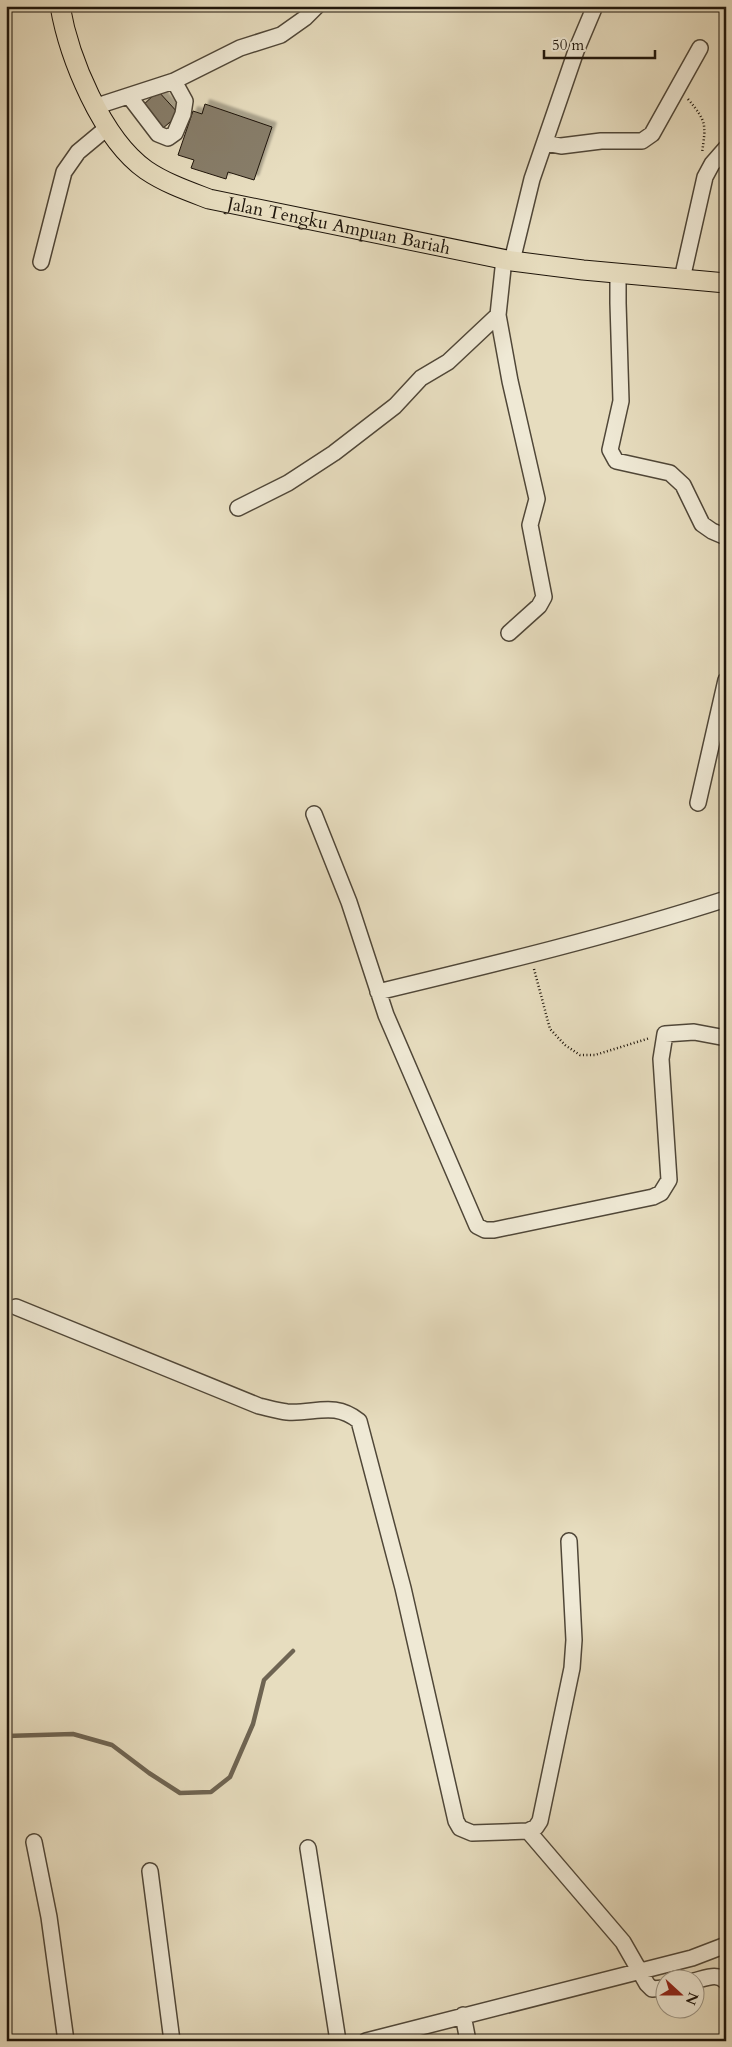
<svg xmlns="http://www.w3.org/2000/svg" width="732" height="2047" viewBox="0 0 732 2047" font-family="Cardo,serif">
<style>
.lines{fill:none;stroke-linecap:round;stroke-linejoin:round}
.stream{stroke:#6e6452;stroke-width:4.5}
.building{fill:#877d69;stroke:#1e150b;filter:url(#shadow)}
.minor-casing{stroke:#504738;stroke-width:18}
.major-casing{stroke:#1e150b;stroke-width:21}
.path{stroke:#1e150b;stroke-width:2.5;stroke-dasharray:1 2.5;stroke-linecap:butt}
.minor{stroke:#efe9d5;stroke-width:15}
.major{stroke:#e7ddbf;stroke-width:19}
.labels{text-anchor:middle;stroke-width:4;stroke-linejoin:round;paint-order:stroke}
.street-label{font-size:18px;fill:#1e150b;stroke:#efe9d5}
</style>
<defs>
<filter id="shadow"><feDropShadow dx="4.5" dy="-4.5" stdDeviation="1" flood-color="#0004"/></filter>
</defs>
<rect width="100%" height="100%" fill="#e7ddbf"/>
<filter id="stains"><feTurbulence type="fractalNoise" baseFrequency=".004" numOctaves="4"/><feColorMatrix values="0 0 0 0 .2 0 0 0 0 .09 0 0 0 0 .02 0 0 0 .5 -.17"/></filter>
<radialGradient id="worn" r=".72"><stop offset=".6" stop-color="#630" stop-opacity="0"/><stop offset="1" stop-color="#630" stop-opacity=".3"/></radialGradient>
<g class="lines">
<path class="stream" d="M6 1736 73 1734 112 1745 149 1773 180 1793 211 1792 230 1777 253 1724 264 1680 293 1651"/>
</g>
<path class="building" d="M158 91 179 114 161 130 140 108Z
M205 104 272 127 254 180 228 172 226 179 191 168 194 160 178 155 193 111 202 114Z"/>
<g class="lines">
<defs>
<path id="minor" d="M129 96 158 134 168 138 175 133 183 114 185 101 174 81
M94 107 174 81 240 48 281 35 305 18 317 6
M545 143 561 146 601 141H642L652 134 700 48
M512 261 532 179 576 51 595 6
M41 262 64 172 78 152 108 127
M618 273V303L621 401 610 450 616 461 670 473 683 485 702 524 712 531 726 537
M682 279 705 177 712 164 726 148
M498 315 510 381 537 499 530 525 544 597 539 606 509 633
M238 508 288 483 334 453 395 406 421 378 448 362 498 315 504 259
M698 803 726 680
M314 814 349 902 386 1015 477 1226 485 1230H494L653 1197 661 1193 669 1180 661 1059 665 1034 694 1032 726 1038
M378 992C495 964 611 936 726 899
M16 1307 259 1406C268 1408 278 1411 287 1412 315 1414 334 1401 359 1421L403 1588 456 1821 460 1828 472 1833 528 1831 623 1942 647 1984 652 1989 664 1988
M528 1831 536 1827 540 1821 572 1668 574 1640 569 1541
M34 1842 49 1917 66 2041
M308 1848 338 2041
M150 1871 172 2041
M694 1981C706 1978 718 1972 726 1982
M463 2015 468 2041
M366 2041 692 1958 726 1945"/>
<g id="major">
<path id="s1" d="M60 6C69 58 102 139 146 170 165 183 188 191 209 199L512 261 583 270 726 283"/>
</g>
</defs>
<use href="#minor" class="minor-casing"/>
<use href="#major" class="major-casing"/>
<path class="path" d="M688 99C707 122 706 124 702 153
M534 969 550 1029 565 1045 580 1055H595L650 1038"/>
<use href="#minor" class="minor"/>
<use href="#major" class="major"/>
</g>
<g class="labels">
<g class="street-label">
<text dy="6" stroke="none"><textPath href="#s1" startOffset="391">Jalan Tengku Ampuan Bariah</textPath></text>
</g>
</g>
<rect width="732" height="2047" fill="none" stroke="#e7ddbf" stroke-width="25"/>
<rect x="8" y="8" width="717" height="2032" fill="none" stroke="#1e150b" stroke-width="2.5"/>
<rect x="12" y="12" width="707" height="2022" fill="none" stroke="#1e150b"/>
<g transform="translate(680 1994) rotate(111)"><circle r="24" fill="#efe9d5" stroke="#9b9484"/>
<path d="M0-4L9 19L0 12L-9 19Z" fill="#8f2418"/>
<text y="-8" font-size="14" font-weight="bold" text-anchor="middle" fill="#1e150b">N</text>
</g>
<path d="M544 50v8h111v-8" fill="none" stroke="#1e150b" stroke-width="2.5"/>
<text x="552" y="50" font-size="15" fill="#1e150b" stroke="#efe9d5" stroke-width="4" paint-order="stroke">50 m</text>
<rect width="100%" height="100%" filter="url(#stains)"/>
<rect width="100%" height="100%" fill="url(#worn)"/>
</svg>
